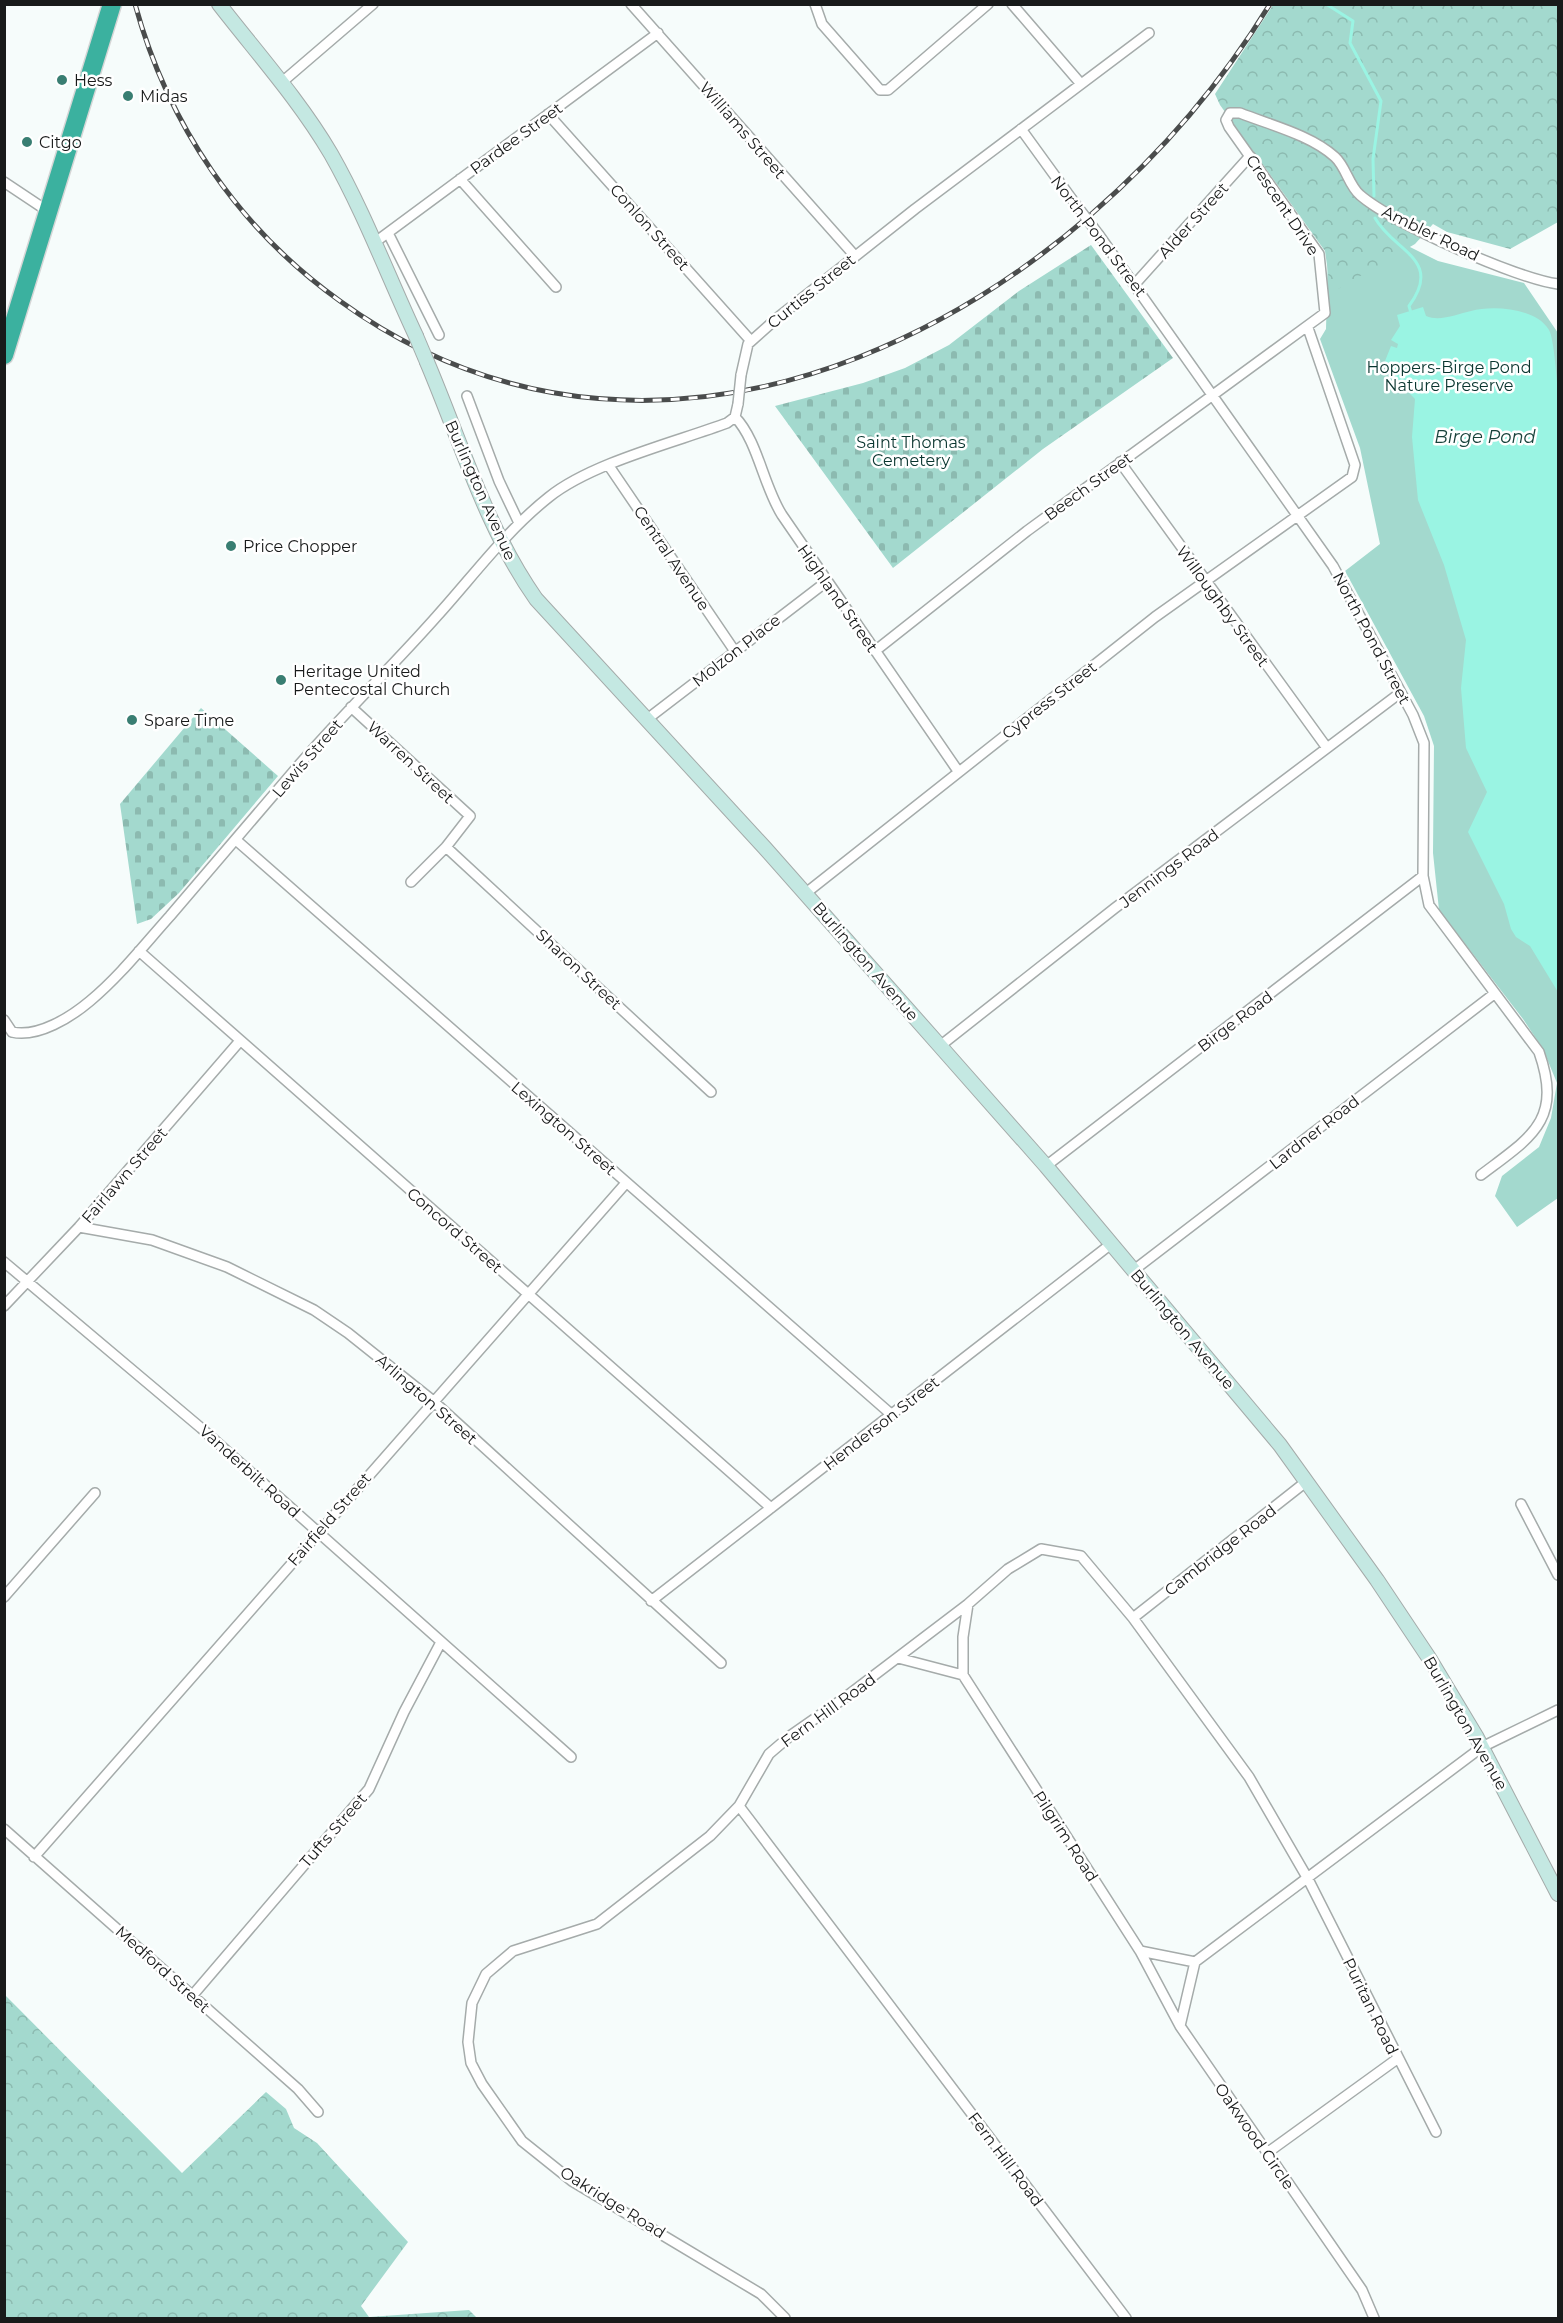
<svg xmlns="http://www.w3.org/2000/svg" width="1563" height="2323" viewBox="0 0 1563 2323" font-family="Montserrat,sans-serif">
<style>
.green{fill:#a3d9ce}
.forest{fill:url(#forest-crowns)}
.cemetery{fill:url(#cemetery-stones)}
.water{fill:#9af4e3}
.lines{fill:none;stroke-linecap:round;stroke-linejoin:round}
.stream{stroke:#9af4e3;stroke-width:3}
.street-casing{stroke:#a5abaa;stroke-width:12}
.secondary-casing{stroke:#a5abaa;stroke-width:16}
.highway-casing{stroke:#d5d6d6;stroke-width:21}
.street{stroke:#fff;stroke-width:9}
.secondary{stroke:#c4e8e2;stroke-width:14}
.highway{stroke:#3bb19f;stroke-width:18}
.rail-casing{stroke:#4a4c4c;stroke-width:5}
.rail{stroke:#fff;stroke-width:3;stroke-dasharray:9;stroke-linecap:butt}
.street-bridge-casing{stroke:#a5abaa;stroke-width:12;stroke-linecap:butt}
.secondary-bridge-casing{stroke:#a5abaa;stroke-width:16;stroke-linecap:butt}
.street-bridge{stroke:#fff;stroke-width:9}
.secondary-bridge{stroke:#c4e8e2;stroke-width:14}
.poi-dot{fill:#397e72;stroke:#fff;stroke-width:2}
.labels{text-anchor:middle;stroke-width:5;stroke-linejoin:round;paint-order:stroke}
.poi-label{font-size:16px;fill:#181a1a;stroke:#fff;text-anchor:start}
.street-label{font-size:16px;fill:#181a1a;stroke:#fff}
.park-label{font-size:16px;fill:#09352f;stroke:#fff}
.water-label{font-size:18px;font-style:italic;fill:#18423b;stroke:#fff}
</style>
<defs>
<pattern id="forest-crowns" width="20" height="18" patternUnits="userSpaceOnUse" patternTransform="scale(1.5)"><rect width="20" height="18" fill="#a3d9ce"/><path d="M2 6a3 3 0 1 1 6 0M12 15a3 3 0 1 1 6 0" fill="none" stroke="#8cbab0"/></pattern>
<pattern id="cemetery-stones" width="16" height="16" patternUnits="userSpaceOnUse" patternTransform="scale(1.5)"><rect width="16" height="16" fill="#a3d9ce"/><path d="M2 7V4a2 2 0 0 1 4 0v3zM10 15v-3a2 2 0 0 1 4 0v3z" fill="#8cbab0"/></pattern>
</defs>
<rect width="100%" height="100%" fill="#f6fcfb"/>
<path class="green" d="M1233 128 1276 149 1360 222 1438 261 1524 283 1558 333V1198L1517 1227 1495 1196 1502 1176 1539 1147 1551 1118 1557 1083 1543 1049 1523 1019 1439 910 1433 853 1434 746 1424 716 1345 571 1380 544 1360 448 1320 339 1326 329 1328 249 1283 186Z"/>
<path class="forest" d="M1273 5H1558V222L1510 249 1447 232 1433 224 1415 244 1331 293 1325 251 1220 105 1215 94Z
M4 1994 182 2173 266 2092 286 2109 294 2128 317 2143 408 2242 361 2306 369 2317 469 2310 477 2318H5Z"/>
<path class="cemetery" d="M1091 245 1173 358 1043 449 893 568 775 406 863 383 905 368 949 345 1019 291Z
M201 708 278 776 179 893 151 919 137 924 120 804Z"/>
<path class="water" d="M1423 307 1426 316C1440 322 1457 314 1471 311 1493 305 1536 308 1549 330 1554 338 1557 382 1558 394V992L1530 946 1516 937 1511 929 1504 904 1468 832 1487 792 1466 748 1461 688 1466 640 1444 565 1418 500 1412 437 1415 399 1383 366 1391 346 1397 348 1398 344 1391 340 1400 326 1397 315Z"/>
<g class="lines">
<path class="stream" d="M1326 4 1353 21 1350 43 1381 101 1373 159 1374 196
M1375 218C1393 251 1444 259 1409 306L1411 313"/>
<defs>
<path id="street" d="M631 4 855 256
M815 4 822 24 880 90H888L988 4
M1012 4 1081 84
M281 83 373 4
M548 114 751 341
M1021 129 1071 198
M460 179 556 287
M4 182 49 212
M389 235 439 335
M1099 235 1333 566 1413 715 1424 743 1423 876 1429 905 1539 1052C1563 1121 1531 1137 1481 1175
M374 243 658 33
M1135 284 1250 156
M741 375 748 344 776 319 915 209 1149 33
M467 396 499 481 519 523
M735 417C758 441 763 485 782 515L958 771
M1120 462 1327 748
M609 466 734 650
M875 651 1027 531 1325 313 1319 254 1229 127 1226 120 1230 113H1240C1270 125 1311 135 1335 157 1346 167 1349 186 1360 195 1392 223 1517 279 1558 284
M351 707 470 816 446 847 411 882
M646 720 826 582
M236 840 892 1415
M446 847 711 1092
M806 893 1155 617 1352 477 1355 465 1308 328
M139 951 771 1508
M4 1020 12 1032
M12 1032C38 1038 71 1017 90 1001 120 976 144 945 170 916 213 866 256 816 299 765 343 714 392 667 437 616 474 575 506 531 549 497 591 463 676 442 727 423L735 417 738 404
M940 1046 1115 908 1400 693
M1046 1166 1423 876
M79 1227 152 1240 227 1267 314 1310 348 1333 432 1400 721 1663
M4 1262 201 1428 571 1757
M1134 1270 1494 994
M4 1306 79 1227 239 1042
M1521 1504 1558 1575
M4 1597 95 1493
M651 1601 1111 1244
M1133 1618 1307 1481
M898 1658 963 1675 1140 1951 1180 2026 1362 2290 1374 2318
M963 1675V1637L968 1604
M739 1806 1126 2318
M4 1829 298 2089 318 2112
M34 1857 626 1183
M1140 1951 1195 1962
M192 1996 369 1789 404 1712 441 1642
M1180 2026 1195 1962 1482 1747 1558 1710
M1267 2153 1397 2059
M785 2318 761 2294 572 2181 522 2141 482 2084 471 2063 468 2042 472 2003 486 1974 513 1951 597 1924 710 1836 739 1806 769 1754 790 1736 843 1699 968 1604 1008 1569 1041 1549 1081 1556 1133 1618 1249 1777 1308 1879 1436 2132"/>
<path id="secondary" d="M219 4C257 53 300 101 331 154 364 212 388 276 416 336
M427 362C461 442 486 528 536 599L764 847 940 1046 1046 1166 1280 1445 1377 1580 1431 1661 1476 1736 1558 1894"/>
<path id="highway" d="M4 355 112 4"/>
</defs>
<use href="#street" class="street-casing"/>
<use href="#secondary" class="secondary-casing"/>
<use href="#highway" class="highway-casing"/>
<use href="#street" class="street"/>
<use href="#secondary" class="secondary"/>
<use href="#highway" class="highway"/>
<defs>
<path id="rail" d="M135 4C168 125 239 229 340 301 671 540 1082 311 1270 4"/>
</defs>
<use href="#rail" class="rail-casing"/>
<use href="#rail" class="rail"/>
<defs>
<path id="street-bridge" d="M1071 198 1099 235
M738 404 741 375"/>
<path id="secondary-bridge" d="M416 336 427 362"/>
</defs>
<use href="#street-bridge" class="street-bridge-casing"/>
<use href="#secondary-bridge" class="secondary-bridge-casing"/>
<use href="#street-bridge" class="street-bridge"/>
<use href="#secondary-bridge" class="secondary-bridge"/>
</g>
<g class="poi-dot">
<circle cx="62" cy="80" r="6"/>
<circle cx="128" cy="96" r="6"/>
<circle cx="27" cy="142" r="6"/>
<circle cx="231" cy="546" r="6"/>
<circle cx="281" cy="680" r="6"/>
<circle cx="132" cy="720" r="6"/>
</g>
<g class="labels">
<g class="poi-label">
<text x="74" y="86">Hess</text>
<text x="140" y="102">Midas</text>
<text x="39" y="148">Citgo</text>
<text x="243" y="552">Price Chopper</text>
<text x="293" y="677">Heritage United<tspan x="293" dy="18">Pentecostal Church</tspan></text>
<text x="144" y="726">Spare Time</text>
</g>
<g class="street-label">
<text transform="translate(743 130) rotate(49)" y="6">Williams Street</text>
<text transform="translate(516 138) rotate(-36)" y="6">Pardee Street</text>
<text transform="translate(1283 205) rotate(56)" y="6">Crescent Drive</text>
<text transform="translate(1193 220) rotate(-48)" y="6">Alder Street</text>
<text transform="translate(650 227) rotate(48)" y="6">Conlon Street</text>
<text transform="translate(1431 233) rotate(26)" y="6">Ambler Road</text>
<text transform="translate(1099 236) rotate(53)" y="6">North Pond Street</text>
<text transform="translate(811 291) rotate(-39)" y="6">Curtiss Street</text>
<text transform="translate(1088 486) rotate(-36)" y="6">Beech Street</text>
<text transform="translate(481 490) rotate(66)" y="6">Burlington Avenue</text>
<text transform="translate(672 558) rotate(56)" y="6">Central Avenue</text>
<text transform="translate(838 598) rotate(55)" y="6">Highland Street</text>
<text transform="translate(1223 606) rotate(54)" y="6">Willoughby Street</text>
<text transform="translate(1372 638) rotate(62)" y="6">North Pond Street</text>
<text transform="translate(736 650) rotate(-38)" y="6">Molzon Place</text>
<text transform="translate(1049 700) rotate(-38)" y="6">Cypress Street</text>
<text transform="translate(307 758) rotate(-49)" y="6">Lewis Street</text>
<text transform="translate(411 762) rotate(43)" y="6">Warren Street</text>
<text transform="translate(1169 868) rotate(-37)" y="6">Jennings Road</text>
<text transform="translate(866 961) rotate(49)" y="6">Burlington Avenue</text>
<text transform="translate(579 969) rotate(43)" y="6">Sharon Street</text>
<text transform="translate(1235 1021) rotate(-37)" y="6">Birge Road</text>
<text transform="translate(564 1128) rotate(41)" y="6">Lexington Street</text>
<text transform="translate(1314 1132) rotate(-38)" y="6">Lardner Road</text>
<text transform="translate(124 1175) rotate(-49)" y="6">Fairlawn Street</text>
<text transform="translate(455 1230) rotate(41)" y="6">Concord Street</text>
<text transform="translate(1183 1329) rotate(50)" y="6">Burlington Avenue</text>
<text transform="translate(427 1399) rotate(41)" y="6">Arlington Street</text>
<text transform="translate(881 1423) rotate(-38)" y="6">Henderson Street</text>
<text transform="translate(250 1471) rotate(42)" y="6">Vanderbilt Road</text>
<text transform="translate(329 1519) rotate(-49)" y="6">Fairfield Street</text>
<text transform="translate(1220 1550) rotate(-38)" y="6">Cambridge Road</text>
<text transform="translate(828 1710) rotate(-36)" y="6">Fern Hill Road</text>
<text transform="translate(1466 1723) rotate(60)" y="6">Burlington Avenue</text>
<text transform="translate(333 1830) rotate(-49)" y="6">Tufts Street</text>
<text transform="translate(1066 1836) rotate(57)" y="6">Pilgrim Road</text>
<text transform="translate(163 1969) rotate(42)" y="6">Medford Street</text>
<text transform="translate(1371 2006) rotate(64)" y="6">Puritan Road</text>
<text transform="translate(1255 2136) rotate(55)" y="6">Oakwood Circle</text>
<text transform="translate(1006 2159) rotate(53)" y="6">Fern Hill Road</text>
<text transform="translate(613 2202) rotate(32)" y="6">Oakridge Road</text>
</g>
<g class="park-label">
<text x="1449" y="373">Hoppers-Birge Pond<tspan x="1449" dy="18">Nature Preserve</tspan></text>
<text x="911" y="448">Saint Thomas<tspan x="911" dy="18">Cemetery</tspan></text>
</g>
<g class="water-label">
<text x="1485" y="443">Birge Pond</text>
</g>
</g>
<rect width="1563" height="2323" fill="none" stroke="#181a1a" stroke-width="12"/>
</svg>
